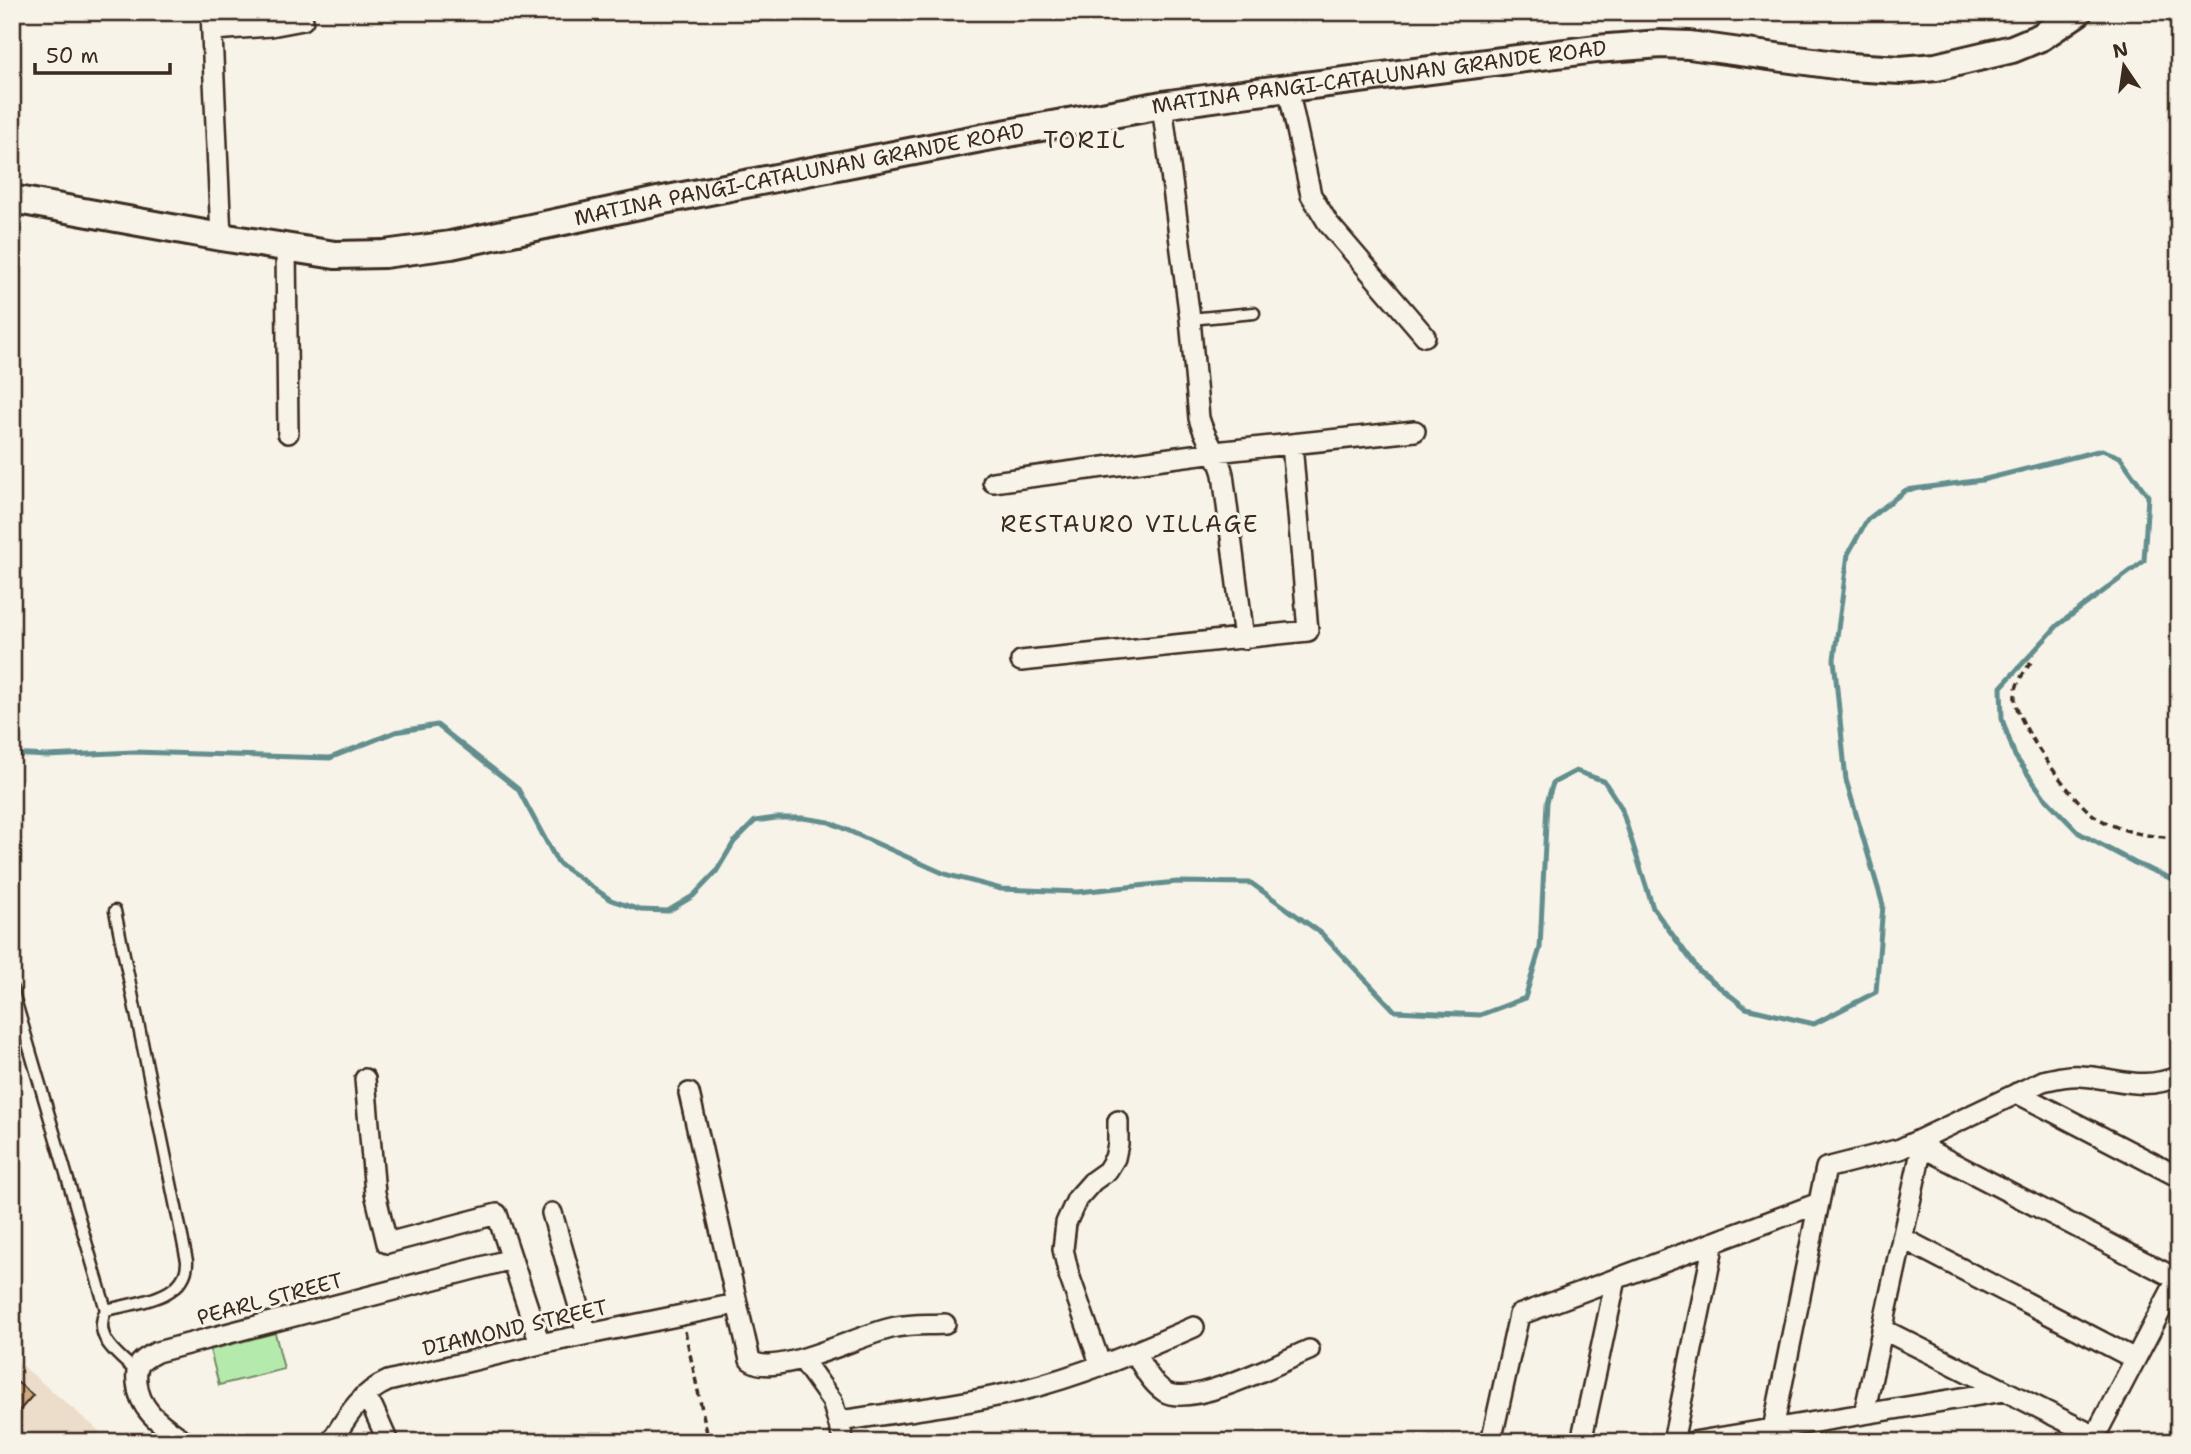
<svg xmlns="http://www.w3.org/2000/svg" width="2191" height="1454" viewBox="0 0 2191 1454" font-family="'Shantell Sans',sans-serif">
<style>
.built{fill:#ebddc9}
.green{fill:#b4ebad;stroke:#788a66;stroke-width:2}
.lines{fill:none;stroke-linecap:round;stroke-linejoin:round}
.stream{stroke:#648e8e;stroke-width:5}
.building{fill:#cfaa81;stroke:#3b2a1e;stroke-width:2}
.lane-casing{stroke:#3b2a1e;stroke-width:15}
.street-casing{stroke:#3b2a1e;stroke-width:24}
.secondary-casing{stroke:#3b2a1e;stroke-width:32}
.path{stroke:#3b2a1e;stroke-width:3.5;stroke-dasharray:7 5;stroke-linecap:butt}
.lane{stroke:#f7f3e8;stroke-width:10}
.street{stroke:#f7f3e8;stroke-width:19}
.secondary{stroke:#f7f3e8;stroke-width:26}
.labels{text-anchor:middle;stroke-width:6;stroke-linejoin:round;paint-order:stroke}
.street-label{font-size:21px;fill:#3b2a1e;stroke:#f7f3e8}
.neighbourhood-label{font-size:23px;letter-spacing:2px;fill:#3b2a1e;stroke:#f7f3e8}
.quarter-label{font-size:24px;letter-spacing:2px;fill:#3b2a1e;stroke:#f7f3e8}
</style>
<rect width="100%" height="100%" fill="#f7f3e8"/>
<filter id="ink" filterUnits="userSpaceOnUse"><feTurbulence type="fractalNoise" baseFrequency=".0143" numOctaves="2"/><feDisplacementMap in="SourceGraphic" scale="14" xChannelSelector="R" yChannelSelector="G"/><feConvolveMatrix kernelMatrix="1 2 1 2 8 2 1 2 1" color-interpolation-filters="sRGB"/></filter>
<g filter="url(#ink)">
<path class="built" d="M12 1357 98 1430 110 1442H12Z"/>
<path class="green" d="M275 1333 284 1369 219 1385 210 1350Z"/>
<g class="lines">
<path class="stream" d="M12 754 47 756 134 752 330 758 395 732 437 725 518 789 558 863 611 900 640 910 668 911 693 896 716 872 734 842 755 821 776 818H803L829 822 945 874 1001 889 1078 892 1177 882 1251 883 1321 933 1395 1011 1480 1015 1525 998 1540 948 1547 802 1553 783 1576 771 1604 781 1621 807 1653 908 1699 971 1746 1008 1814 1024 1876 992 1883 905 1846 780 1834 659 1848 554 1867 520 1906 490 1982 480 2102 450 2120 457 2148 496 2144 561 2058 625 2001 687 2002 719 2015 756 2044 797 2079 833 2135 863 2179 882"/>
</g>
<path class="building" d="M12 1378 33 1395 12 1419Z"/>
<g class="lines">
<defs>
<path id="lane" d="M1190 319 1254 313
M12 989 106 1310C92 1337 117 1354 136 1371
M106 1310C134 1303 188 1299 187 1261L115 911"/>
<path id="street" d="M211 12 221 237
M213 30 271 26 303 20
M1288 88 1311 195 1328 223 1425 336
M1162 105 1190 319 1199 418C1204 438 1218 453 1223 474L1244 639
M286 247 288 433
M993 482 1215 452 1415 431
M1021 661 1308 631 1292 444
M365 1079 375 1193 387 1243 497 1214 540 1344
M689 1093 750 1360C775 1380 864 1332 896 1327 912 1324 929 1325 945 1324
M2017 1093 2179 1177
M1918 1141 1922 1147 2177 1279
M552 1213 587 1334
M1902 1238 2135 1359
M1882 1329 2095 1436
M1135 1353C1143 1367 1151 1383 1165 1392 1191 1408 1281 1362 1309 1350
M802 1359 832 1401 844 1442
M1101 1366 1069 1275 1063 1249 1066 1223 1077 1199 1093 1181 1107 1171 1115 1158 1118 1144V1121
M363 1397 373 1408 388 1442
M1864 1414 1922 1147
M839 1421C899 1412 960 1405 1019 1391 1080 1376 1137 1352 1194 1327
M1773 1429 1826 1168 1900 1149 2043 1081C2056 1078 2068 1075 2081 1076 2118 1078 2142 1092 2179 1076
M186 1442C164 1426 139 1412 137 1382 135 1364 141 1360 157 1352L512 1259
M331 1442C347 1417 360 1393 388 1381L540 1344 736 1304
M1491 1442 1519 1315 1819 1203
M1581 1442 1616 1279
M1673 1442 1714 1242
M1693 1442 2004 1391
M2092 1442 2179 1276"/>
<g id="secondary">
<path id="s1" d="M12 199 221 237 335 255 384 254 451 245 658 201 981 138 1162 105 1249 93 1596 49 1661 44 1689 45 1850 67 1901 70 1936 67 2012 49 2041 37 2078 12"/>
</g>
</defs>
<use href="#lane" class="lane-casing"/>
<use href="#street" class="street-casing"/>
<use href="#secondary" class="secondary-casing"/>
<path class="path" d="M2031 662C2024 673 2016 682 2015 695 2012 720 2072 799 2092 814 2117 832 2149 837 2179 838
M685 1331 709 1442"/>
<use href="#lane" class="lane"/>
<use href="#street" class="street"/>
<use href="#secondary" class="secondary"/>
</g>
</g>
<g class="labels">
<g class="street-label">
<text dy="7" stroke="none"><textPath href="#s1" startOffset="1388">MATINA PANGI-CATALUNAN GRANDE ROAD</textPath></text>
<text dy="7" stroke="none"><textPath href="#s1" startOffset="800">MATINA PANGI-CATALUNAN GRANDE ROAD</textPath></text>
<text transform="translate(270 1299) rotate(-15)" y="7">PEARL STREET</text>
<text transform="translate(515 1328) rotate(-13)" y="7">DIAMOND STREET</text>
</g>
<g class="neighbourhood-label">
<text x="1130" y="532">RESTAURO VILLAGE</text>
</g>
<g class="quarter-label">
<text x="1085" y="148">TORIL</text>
</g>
</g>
<rect width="2191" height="1454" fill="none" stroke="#f7f3e8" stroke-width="42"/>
<rect x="21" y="21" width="2149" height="1412" fill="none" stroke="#3b2a1e" stroke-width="2.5" filter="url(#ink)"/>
<g transform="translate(2124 66) rotate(347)" stroke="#f7f3e8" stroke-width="5" paint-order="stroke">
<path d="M0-5L12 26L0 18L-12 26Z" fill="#3b2a1e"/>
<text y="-10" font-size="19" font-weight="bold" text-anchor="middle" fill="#3b2a1e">N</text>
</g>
<path d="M35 63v10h135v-10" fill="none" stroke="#3b2a1e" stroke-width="3.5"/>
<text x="46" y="63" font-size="21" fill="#3b2a1e" stroke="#f7f3e8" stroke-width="5" paint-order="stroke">50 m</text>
</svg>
